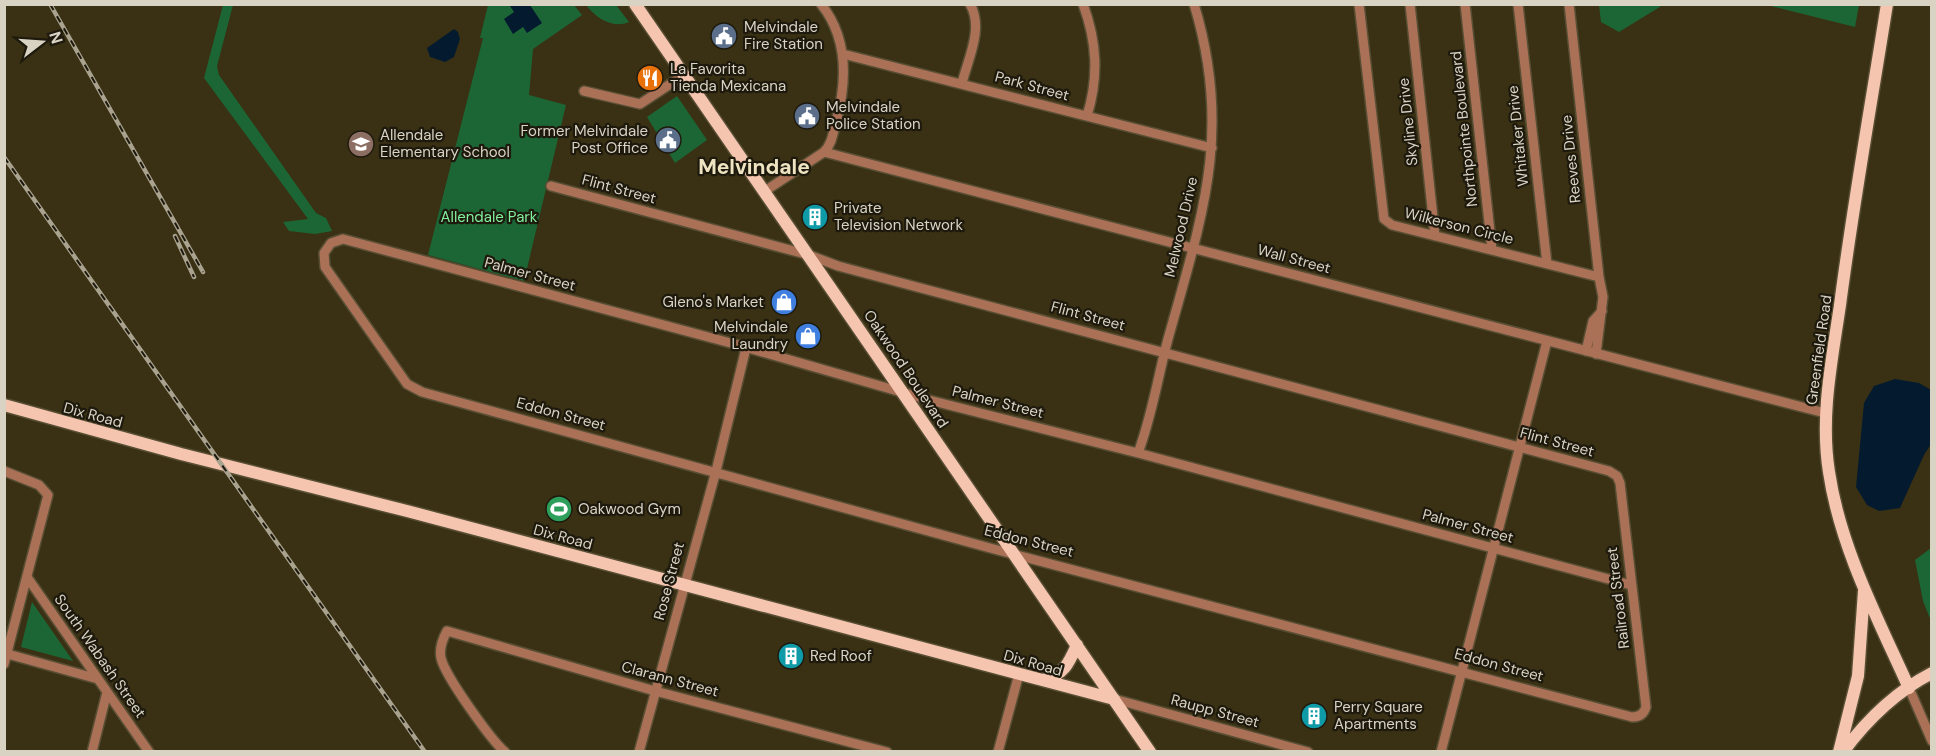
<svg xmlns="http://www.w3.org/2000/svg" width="1936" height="756" viewBox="0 0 1936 756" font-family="'DM Sans',sans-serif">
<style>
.green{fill:#1c6635}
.water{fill:#041b2f}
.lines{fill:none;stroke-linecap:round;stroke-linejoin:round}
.minor-casing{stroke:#574e34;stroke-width:12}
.major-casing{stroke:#574e34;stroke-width:15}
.minor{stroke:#ab7157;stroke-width:9}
.major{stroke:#f5c5af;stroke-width:12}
.rail-casing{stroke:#a9a28e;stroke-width:4.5}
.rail{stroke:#1d190d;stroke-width:2;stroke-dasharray:7;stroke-linecap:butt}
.labels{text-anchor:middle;stroke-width:4.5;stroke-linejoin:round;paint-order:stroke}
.poi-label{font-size:15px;fill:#d9d3c3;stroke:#1d190d;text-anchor:start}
.street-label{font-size:15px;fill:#d9d3c3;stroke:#1d190d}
.park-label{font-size:15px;fill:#82f19e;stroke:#1d190d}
.district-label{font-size:21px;font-weight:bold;fill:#efe4c2;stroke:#1d190d}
</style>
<rect width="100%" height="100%" fill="#3a3114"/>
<path class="green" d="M223 5H233L217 66 219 75 316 213 326 218 332 231 315 234 289 231 283 222 308 219 204 78Z
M488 5H574L582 15 533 49 529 95 566 105 524 281 428 255 483 38H480Z
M586 5H616L629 22C612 29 596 18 586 5Z
M1599 5V4L1663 5 1619 32 1601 22Z
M1767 5H1859L1855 27Z
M677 96 707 140 675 163 647 117Z
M1931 548V621L1923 601 1915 560Z
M32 602 73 661 21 647Z"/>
<path class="water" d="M513 5H530L542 23 527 33 523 27 513 34 504 19 514 12 510 6Z
M454 29 458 32 460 39 454 57 445 62 430 57 427 48Z
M1895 379 1919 383 1931 390V444L1924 455 1900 508 1879 511 1867 505 1856 487 1864 403 1874 386Z"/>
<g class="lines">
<defs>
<path id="minor" d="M821 4C849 39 847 82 836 122 833 133 832 144 824 152
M1083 4C1097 42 1099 77 1087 116
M1359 4 1384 219 1392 225 1599 277
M1410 4 1435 236
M1465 4 1492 250
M1518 4 1547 264
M1569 4 1599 277 1603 297 1596 354
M843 54 1212 148
M962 83C968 59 984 28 970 4
M584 91 640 104 684 75
M551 186 809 255 838 266 1609 471 1617 476 1620 483 1646 707C1644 714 1639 717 1632 717L990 548 422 392 407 384 325 267 324 253 331 243 343 239 738 345 929 400 1138 453 1631 585
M765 191 824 152 1825 413
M1586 351 1593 321 1602 311
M1138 453C1152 416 1158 376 1168 339 1202 217 1233 132 1194 4
M4 471 39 485 48 495 4 664
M27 577 149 752
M4 653 98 679
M1909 688 1932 741
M1114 699 1308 752
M92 752 107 692
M505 752C491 740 445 676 441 658 439 648 442 640 447 631L655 691 887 752
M639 752 716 471 746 348
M998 752 1019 674
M1441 752 1547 341"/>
<path id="major" d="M635 4 1150 752
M1887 4C1871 105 1853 205 1840 305 1832 360 1820 416 1829 472 1840 547 1878 619 1909 688
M4 405 181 454 407 511 1114 699
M1043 680C1064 675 1069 663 1077 645
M1839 752 1858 676 1864 591
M1843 752C1866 721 1897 691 1932 673"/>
</defs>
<use href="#minor" class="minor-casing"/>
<use href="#major" class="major-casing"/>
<use href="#minor" class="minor"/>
<use href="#major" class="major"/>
<defs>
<path id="rail" d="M50 4 203 272
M4 157 425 752
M175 236 194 277"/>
</defs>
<use href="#rail" class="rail-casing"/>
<use href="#rail" class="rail"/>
</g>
<defs>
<symbol id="civic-disc" viewBox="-11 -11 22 22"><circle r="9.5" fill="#5c6f8a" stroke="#1d190d"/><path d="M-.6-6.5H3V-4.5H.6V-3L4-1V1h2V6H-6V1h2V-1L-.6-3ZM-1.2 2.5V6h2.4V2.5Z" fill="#fff"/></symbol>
<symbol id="restaurant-disc" viewBox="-11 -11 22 22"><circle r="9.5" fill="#e8710a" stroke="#1d190d"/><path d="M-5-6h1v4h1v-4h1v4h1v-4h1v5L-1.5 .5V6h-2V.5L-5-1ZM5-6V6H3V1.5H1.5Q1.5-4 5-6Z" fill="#fff"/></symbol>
<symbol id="school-disc" viewBox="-11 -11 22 22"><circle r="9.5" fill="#8d6e63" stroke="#1d190d"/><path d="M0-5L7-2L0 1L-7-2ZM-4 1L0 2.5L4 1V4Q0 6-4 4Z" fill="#fff"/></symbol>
<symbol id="building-disc" viewBox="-11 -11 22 22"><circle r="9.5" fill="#0f9aa8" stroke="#1d190d"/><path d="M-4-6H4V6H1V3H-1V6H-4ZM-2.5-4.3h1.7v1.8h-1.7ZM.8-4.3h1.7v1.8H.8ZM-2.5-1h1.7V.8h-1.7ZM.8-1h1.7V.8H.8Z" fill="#fff"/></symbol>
<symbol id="shop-disc" viewBox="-11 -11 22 22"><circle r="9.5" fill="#3f7fe0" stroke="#1d190d"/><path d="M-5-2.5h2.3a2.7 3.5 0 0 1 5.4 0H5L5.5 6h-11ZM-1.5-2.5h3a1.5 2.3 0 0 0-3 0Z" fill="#fff"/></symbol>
<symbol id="stadium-disc" viewBox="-11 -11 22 22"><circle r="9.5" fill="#2e9e5b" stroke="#1d190d"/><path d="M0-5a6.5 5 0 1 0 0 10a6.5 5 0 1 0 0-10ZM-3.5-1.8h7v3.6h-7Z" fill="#fff"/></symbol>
</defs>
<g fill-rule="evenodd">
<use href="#civic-disc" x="709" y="21" width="30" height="30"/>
<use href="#restaurant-disc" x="635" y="63" width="30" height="30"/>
<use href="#civic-disc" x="792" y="101" width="30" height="30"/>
<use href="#civic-disc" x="653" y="125" width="30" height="30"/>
<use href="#school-disc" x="346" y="129" width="30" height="30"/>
<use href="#building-disc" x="800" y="202" width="30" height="30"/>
<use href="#shop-disc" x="769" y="287" width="30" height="30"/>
<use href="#shop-disc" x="793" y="321" width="30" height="30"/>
<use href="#stadium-disc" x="544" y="494" width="30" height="30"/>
<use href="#building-disc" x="776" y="641" width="30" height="30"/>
<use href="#building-disc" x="1299" y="701" width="30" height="30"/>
</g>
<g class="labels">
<g class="poi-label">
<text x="744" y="32">Melvindale<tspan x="744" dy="17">Fire Station</tspan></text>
<text x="670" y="74">La Favorita<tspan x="670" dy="17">Tienda Mexicana</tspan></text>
<text x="826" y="112">Melvindale<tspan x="826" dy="17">Police Station</tspan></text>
<text x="648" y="136" text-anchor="end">Former Melvindale<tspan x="648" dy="17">Post Office</tspan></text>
<text x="380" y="140">Allendale<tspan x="380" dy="17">Elementary School</tspan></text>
<text x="834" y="213">Private<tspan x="834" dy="17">Television Network</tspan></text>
<text x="764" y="307" text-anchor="end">Gleno's Market</text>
<text x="788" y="332" text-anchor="end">Melvindale<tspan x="788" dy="17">Laundry</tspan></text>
<text x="578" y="514">Oakwood Gym</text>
<text x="810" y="661">Red Roof</text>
<text x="1334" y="712">Perry Square<tspan x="1334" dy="17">Apartments</tspan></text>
</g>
<g class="street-label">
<text transform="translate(1032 86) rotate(15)" y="5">Park Street</text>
<text transform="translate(1408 122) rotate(-96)" y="5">Skyline Drive</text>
<text transform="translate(1464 129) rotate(-96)" y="5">Northpointe Boulevard</text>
<text transform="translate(1518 136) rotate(-96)" y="5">Whitaker Drive</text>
<text transform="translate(1571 159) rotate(-96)" y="5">Reeves Drive</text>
<text transform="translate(619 189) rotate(15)" y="5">Flint Street</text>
<text transform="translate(1459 226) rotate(14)" y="5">Wilkerson Circle</text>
<text transform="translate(1181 227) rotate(-77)" y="5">Melwood Drive</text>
<text transform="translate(1294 259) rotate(15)" y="5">Wall Street</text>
<text transform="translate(530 274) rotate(15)" y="5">Palmer Street</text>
<text transform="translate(1088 316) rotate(15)" y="5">Flint Street</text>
<text transform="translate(1819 350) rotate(-82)" y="5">Greenfield Road</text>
<text transform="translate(906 369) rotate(56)" y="5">Oakwood Boulevard</text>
<text transform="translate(998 402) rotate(14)" y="5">Palmer Street</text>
<text transform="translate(561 414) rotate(15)" y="5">Eddon Street</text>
<text transform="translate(93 415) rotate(15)" y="5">Dix Road</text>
<text transform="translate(1557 442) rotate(15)" y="5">Flint Street</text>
<text transform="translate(1468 526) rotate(15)" y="5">Palmer Street</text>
<text transform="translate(563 537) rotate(15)" y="5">Dix Road</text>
<text transform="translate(1029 541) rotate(14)" y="5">Eddon Street</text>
<text transform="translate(669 581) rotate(-75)" y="5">Rose Street</text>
<text transform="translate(1618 598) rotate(-97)" y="5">Railroad Street</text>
<text transform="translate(100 656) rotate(55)" y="5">South Wabash Street</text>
<text transform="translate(1033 663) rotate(16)" y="5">Dix Road</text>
<text transform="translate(1499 665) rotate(15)" y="5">Eddon Street</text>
<text transform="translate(670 679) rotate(15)" y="5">Clarann Street</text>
<text transform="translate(1215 711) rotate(15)" y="5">Raupp Street</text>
</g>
<g class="park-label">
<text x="489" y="222">Allendale Park</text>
</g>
<g class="district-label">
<text x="754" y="174">Melvindale</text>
</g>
</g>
<rect width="1936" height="756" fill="none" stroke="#d9d3c3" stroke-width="12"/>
<g transform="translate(42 42) rotate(73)" stroke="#1d190d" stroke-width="4.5" paint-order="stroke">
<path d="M0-4.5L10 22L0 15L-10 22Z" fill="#d9d3c3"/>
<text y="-9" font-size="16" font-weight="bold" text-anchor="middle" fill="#d9d3c3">N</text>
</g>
</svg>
